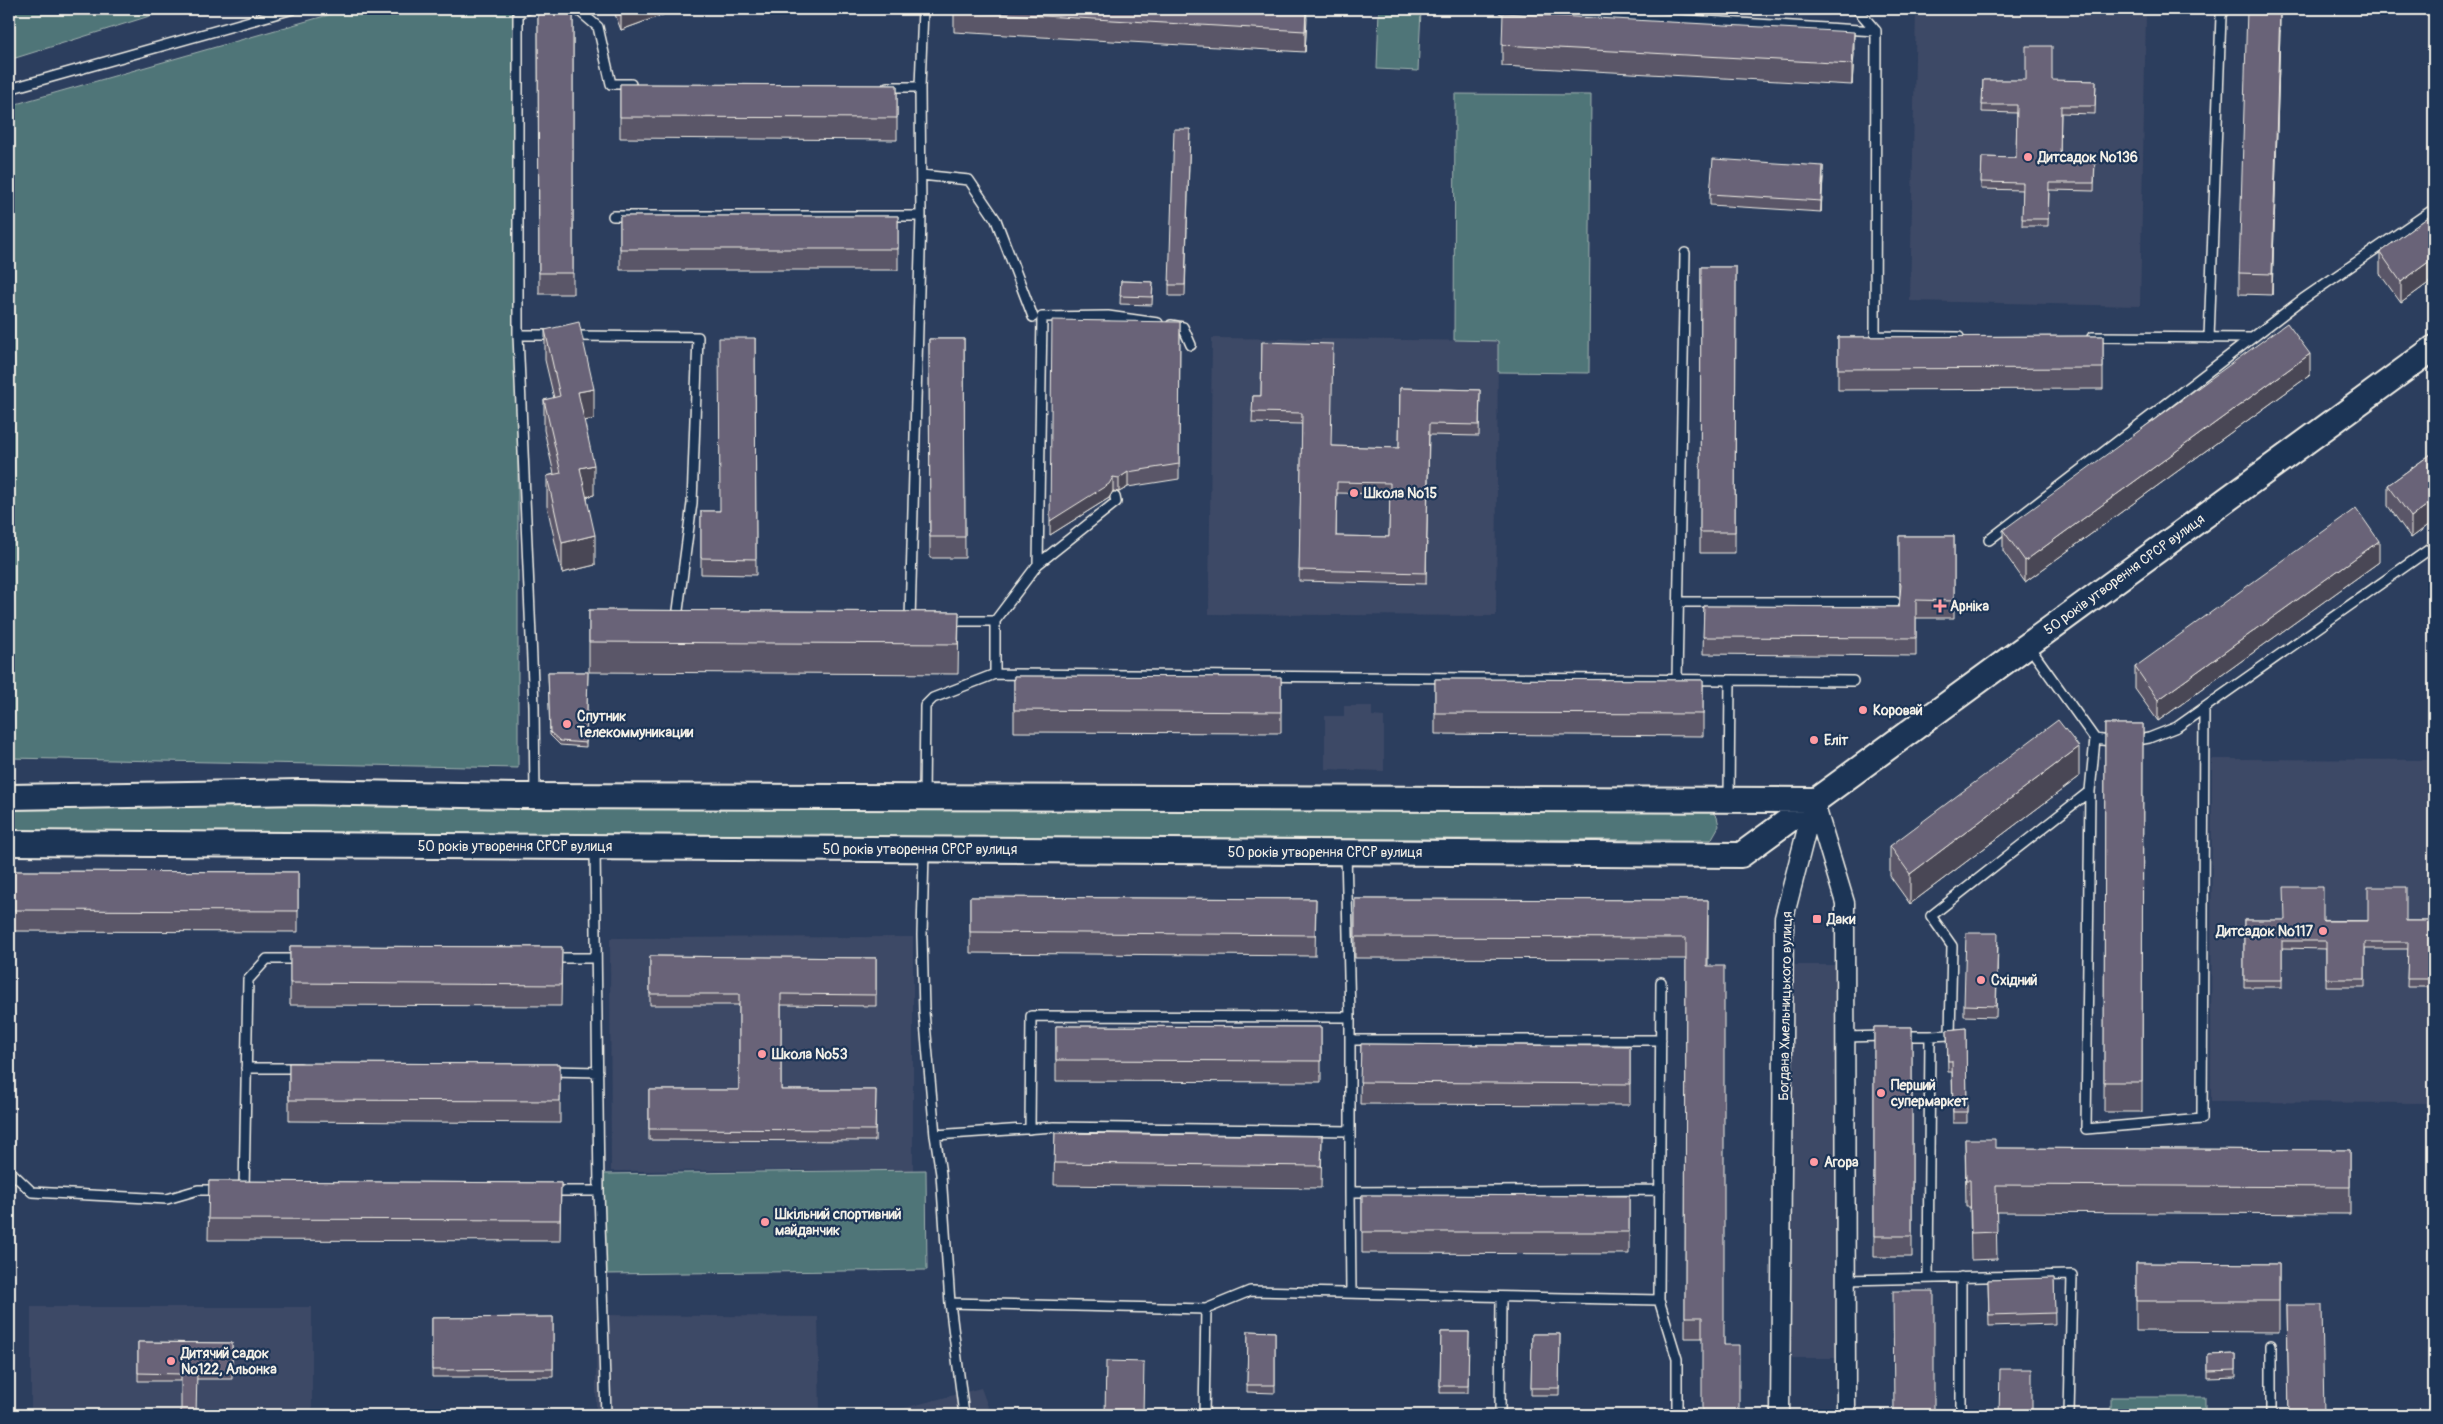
<svg xmlns="http://www.w3.org/2000/svg" width="2443" height="1424" viewBox="0 0 2443 1424" font-family="Pangolin,sans-serif">
<style>
.built{fill:#3e4966}
.green{fill:#4f7578;stroke:#a2b3b0}
.lines{fill:none;stroke-linecap:round;stroke-linejoin:round}
.lane-casing{stroke:#f4f1e8;stroke-width:12}
.street-casing{stroke:#f4f1e8;stroke-width:21}
.secondary-casing{stroke:#f4f1e8;stroke-width:28}
.lane{stroke:#1d3557;stroke-width:9}
.street{stroke:#1d3557;stroke-width:18}
.secondary{stroke:#1d3557;stroke-width:24}
.wall{fill:#5a5667;stroke:#f4f1e8;fill-rule:evenodd}
.shaded-wall{fill:#4a4654;stroke:#f4f1e8}
.building{fill:#696478;stroke:#f4f1e8;fill-rule:evenodd}
.poi-dot{fill:#ff9aa2;stroke:#1d3557;stroke-width:2}
.labels{text-anchor:middle;stroke-width:4.5;stroke-linejoin:round;paint-order:stroke}
.poi-label{font-size:14px;font-weight:bold;fill:#f4f1e8;stroke:#1d3557;text-anchor:start}
.street-label{font-size:14px;fill:#f4f1e8;stroke:#1d3557}
</style>
<rect width="100%" height="100%" fill="#2c3e5e"/>
<filter id="ink" filterUnits="userSpaceOnUse"><feTurbulence type="fractalNoise" baseFrequency=".02" numOctaves="2"/><feDisplacementMap in="SourceGraphic" scale="10" xChannelSelector="R" yChannelSelector="G"/><feConvolveMatrix kernelMatrix="1 2 1 2 8 2 1 2 1" color-interpolation-filters="sRGB"/></filter>
<g filter="url(#ink)">
<path class="built" d="M1916 9 2146 13 2140 306 1910 301Z
M1212 338 1498 341 1496 616 1209 614Z
M1344 706H1372V716L1384 717V771L1325 769V716H1344Z
M2212 759 2434 760V1103L2211 1102Z
M913 937V1170L611 1171 610 938Z
M1791 965H1838L1837 1358H1790Z
M31 1307H312V1415H31Z
M601 1315 818 1317 820 1415H596V1317Z
M981 1388 991 1415H878Z"/>
<path class="green" d="M9 9H172L9 60Z
M349 9H518V768L9 758V106Z
M1379 9 1421 11 1418 71 1377 69Z
M1455 94 1591 95 1589 373 1498 372V341L1454 340Z
M9 804 1711 811 1717 817 1719 826 1711 840 9 833Z
M926 1170 927 1270 604 1274 603 1174Z
M2111 1397H2205V1415H2111Z"/>
<g class="lines">
<defs>
<path id="lane" d="M518 9V335L534 706 535 795
M577 9 598 27 611 84H631
M1503 9 1876 31 1875 336 1959 337
M1857 9 1876 31
M518 13 528 9
M920 87 923 9
M9 89 293 9
M921 175 969 180 996 220 1033 317
M613 216H921L920 87H887
M1171 325 1183 327 1191 345
M518 335H555
M571 336 698 337 692 503 677 618
M2092 337 2252 338
M2209 338 2221 16 2224 9
M1989 540 2303 299 2434 209
M1038 564 1116 502 1115 497
M1678 602H1895
M910 620 921 216
M949 621H995V674L1730 680
M995 621 1038 564 1042 317 1108 316 1158 323
M2028 645 2095 739 2117 742
M1677 679 1685 253
M2132 741 2149 738 2177 727 2434 546
M2090 791 2086 1129 2202 1119 2204 708
M924 797 925 706 933 698 995 674
M1729 799 1730 680 1853 681
M595 847 599 1191 606 1415
M924 851 922 935 924 1012 935 1135 941 1174 950 1303 1206 1309 1250 1291 1659 1300 1677 1359V1415
M1346 852 1350 1017V1192L1660 1190
M551 958H596
M1900 1036H1930L1928 1278
M1930 1036 1950 1035 1952 946 1931 916 2090 791 2095 739
M1845 1037 1884 1036
M1350 1040H1661
M246 1068H300
M550 1071 598 1072
M1030 1129 1031 1016 1350 1017
M935 1135 1054 1127 1350 1131
M9 1170 32 1192 167 1199 198 1190H219
M244 1190 248 980 267 959H300
M550 1191H599
M1350 1192 1351 1293
M1961 1277V1415
M1846 1280 2072 1275 2069 1415
M1659 1300 1661 982
M950 1303 964 1415
M2271 1345V1415
M1204 1415 1206 1309
M1500 1415 1501 1298"/>
<path id="street" d="M1814 800 1845 903 1846 1415
M1780 1415 1784 918 1814 801"/>
<path id="secondary" d="M9 797 300 792 518 796 1814 800
M9 843 1741 855 2434 348"/>
</defs>
<use href="#lane" class="lane-casing"/>
<use href="#street" class="street-casing"/>
<use href="#secondary" class="secondary-casing"/>
<use href="#lane" class="lane"/>
<use href="#street" class="street"/>
<use href="#secondary" class="secondary"/>
</g>
<path class="wall" d="M538 9H573V294H539Z
M613 9H679L621 30Z
M954 9H1307L1305 52 954 32Z
M2280 30 2272 295 2239 294V273Z
M1502 45 1854 53 1852 85 1502 66Z
M1983 80 2096 81 2095 114 2061 113 2060 158H2095L2094 191 2049 190 2048 226H2022L2023 190 1981 189 1982 157 2016 158 2017 113 1982 112Z
M620 84 897 85V140L620 138Z
M1190 129 1185 296H1169V285Z
M1823 177 1821 212 1710 205V194Z
M2434 213V279L2401 303 2380 274V252Z
M620 216H898V270H620Z
M1701 267H1736L1735 553H1700Z
M1121 281 1153 282 1152 305 1120 304Z
M1180 322 1179 479 1128 487 1119 492 1113 491 1109 498 1050 535Z
M545 330 594 419 584 421 594 495 587 497 595 565 562 573 547 506V476L554 474 544 430V400L554 398 545 360Z
M2103 336V389L1838 390V337Z
M755 338 756 575 701 574V511H720Z
M929 339H964L965 558H930Z
M1262 342 1331 446 1399 448 1400 388 1480 390 1479 436 1429 435 1426 584 1299 581 1302 424 1252 423 1253 396H1261ZM1337 493 1390 494 1389 537 1336 536Z
M2310 375 2025 582 2003 551V530Z
M2434 452V521L2411 538 2388 506V485Z
M1899 536H1954V618H1916V656L1703 654 1704 606 1899 607 1900 599Z
M2379 562 2158 721 2135 689V667Z
M589 610 959 612 958 674 589 672Z
M548 672H588L586 747 560 745 550 735Z
M1014 676 1281 677V733L1014 732Z
M1435 679 1703 680V736L1435 734Z
M2105 724H2143L2142 1112H2104Z
M2079 777 1910 904 1890 876V846Z
M9 871 298 872V932L9 931Z
M970 897 1316 899 1315 956 970 953Z
M1355 899 1708 900V966L1724 1345 1739 1415 1702 1338H1685L1686 959 1355 958Z
M2244 920 2434 921V987H2407L2408 949H2365V987H2326V949L2282 948V987H2244Z
M1998 944 1996 1017 1964 1016V1005Z
M290 946 562 947 561 1006 290 1005Z
M650 956 876 958V1006L781 1005V1090H876L875 1141 649 1140V1090H739V1005H650Z
M1056 1026 1321 1027V1082L1056 1081Z
M1874 1027H1912V1257H1874Z
M1966 1028 1967 1123H1953L1952 1072H1948L1947 1030Z
M1361 1044 1630 1046V1105L1360 1104Z
M289 1063 560 1064V1123L289 1121Z
M1055 1133 1322 1136 1321 1188 1054 1185Z
M1965 1139 1995 1148 2350 1150V1214L1996 1212 1997 1259 1971 1260 1970 1207H1966Z
M209 1181 561 1183 560 1241 208 1240Z
M1362 1195 1629 1196V1254L1362 1253Z
M2136 1263 2279 1264V1332L2136 1331Z
M2054 1278 2055 1324 1989 1326 1988 1280Z
M2287 1305 2324 1415H2289Z
M553 1317V1377H432V1318Z
M1248 1331 1275 1332V1393L1247 1392Z
M1441 1332H1469L1468 1393H1440Z
M1532 1334H1560L1559 1395H1531Z
M138 1342 232 1343V1379H197L181 1381H138Z
M2236 1354V1377L2208 1378V1355Z"/>
<path class="shaded-wall" d="M621 9H679L621 30Z
M1306 9 1307 19 1305 52V31Z
M2280 9V30L2272 295V274Z
M1854 32V53L1852 85V64Z
M1823 166V177L1821 212V201Z
M2434 258V279L2401 303V282Z
M2310 354V375L2025 582V561Z
M594 389V419L578 422V392Z
M594 465V495L580 498V468Z
M1128 472V487L1119 492V478Z
M1113 477V491L1109 498 1050 535V521Z
M2434 500V521L2411 538V517Z
M595 535V565L562 573V543Z
M2379 541V562L2158 721V700Z
M2079 747V777L1910 904V874Z"/>
<path class="building" d="M538 9H573V273H539Z
M954 9H1306L1305 31 954 11Z
M2247 9H2280L2272 274 2239 273Z
M1503 13 1854 32 1852 64 1502 45Z
M2026 46H2052V80L2096 81 2095 106H2061L2060 158H2095L2094 183H2049L2048 219H2022L2023 183 1981 182 1982 157 2016 158 2017 105H1982L1983 80H2026Z
M620 84 897 85V118L620 117Z
M1174 129H1190L1185 285H1169Z
M1713 159 1823 166 1821 201 1710 194Z
M2434 213V258L2401 282 2380 252Z
M620 216H898V249H620Z
M1701 267H1736L1735 532H1700Z
M1121 281 1153 282 1152 297 1120 296Z
M1052 320 1180 322 1179 464 1128 472 1119 478 1113 477 1109 484 1050 521Z
M579 322 594 389 578 392 594 465 580 468 595 535 562 543 547 476 561 473 544 400 560 396 545 330Z
M2287 323 2310 354 2025 561 2003 530Z
M2103 336V368L1838 369V337Z
M719 338H755L756 559 701 558V511H720Z
M929 339H964L965 537H930Z
M1262 342 1333 344 1331 446 1399 448 1400 388 1480 390 1479 425 1429 424 1426 573 1299 570 1302 413 1252 412 1253 396H1261ZM1337 482 1390 483 1389 537 1336 536Z
M2434 452V500L2411 517 2388 485Z
M2356 508 2379 541 2158 700 2135 667Z
M1899 536H1954V601L1916 600V638L1703 637 1704 606 1899 607 1901 585 1899 580Z
M589 610 959 612 958 644 589 642Z
M548 672H588L586 743 560 741 550 732Z
M1014 676 1281 677V712L1014 710Z
M1435 679 1703 680V714L1435 713Z
M2058 720 2079 747 1910 874 1890 846Z
M2105 724H2143L2142 1082H2104Z
M9 871 298 872V911L9 910Z
M2284 887H2323V921H2368V887H2406V921H2434V979H2407L2408 942H2365V979H2326V941H2282V980H2244V920H2285Z
M970 897 1316 899 1315 935 970 932Z
M1355 899 1708 900 1707 966H1724V1345H1739V1415H1702V1317H1685L1686 938 1355 937Z
M1966 933H1998L1996 1006 1964 1005Z
M290 946 562 947 561 985 290 983Z
M650 956 876 958V995L781 994V1090H876L875 1130 649 1129V1090H739V994H650Z
M1056 1026 1321 1027V1061L1056 1060Z
M1874 1027H1912V1236H1874Z
M1966 1028 1967 1112H1953L1952 1061H1948L1947 1030Z
M1361 1044 1630 1046V1084L1360 1082Z
M289 1063 560 1064V1101L289 1100Z
M1055 1133 1322 1136 1321 1166 1054 1163Z
M1965 1139H1995V1148L2350 1150V1187L1996 1185 1997 1232 1971 1233 1970 1180H1966Z
M209 1181 561 1183 560 1220 208 1219Z
M1362 1195 1629 1196V1232H1362Z
M2136 1263 2279 1264V1301H2136Z
M2054 1278 2055 1313 1989 1315 1988 1280Z
M1893 1291H1934V1415H1894Z
M2287 1305H2322L2324 1415H2289Z
M553 1317V1369L432 1370V1318Z
M1248 1331 1275 1332V1385H1247Z
M1441 1332H1469L1468 1386H1440Z
M1532 1334H1560L1559 1388H1531Z
M138 1342 232 1343V1372H197L196 1415H181V1374L138 1373Z
M2236 1354V1370L2208 1371V1355Z
M1106 1361 1144 1362 1143 1415H1105Z
M2000 1369H2032V1415H1999Z"/>
</g>
<g class="poi-dot">
<circle cx="2028" cy="157" r="5"/>
<circle cx="1354" cy="493" r="5"/>
<path d="M1937.5 598.5h5v5h5v5h-5v5h-5v-5h-5v-5h5z"/>
<circle cx="1863" cy="710" r="5"/>
<circle cx="567" cy="724" r="5"/>
<circle cx="1814" cy="740" r="5"/>
<rect x="1812" y="914" width="10" height="10" rx="2.5"/>
<circle cx="2323" cy="931" r="5"/>
<circle cx="1981" cy="980" r="5"/>
<circle cx="762" cy="1054" r="5"/>
<circle cx="1881" cy="1093" r="5"/>
<circle cx="1814" cy="1162" r="5"/>
<circle cx="765" cy="1222" r="5"/>
<circle cx="171" cy="1361" r="5"/>
</g>
<g class="labels">
<g class="poi-label">
<text x="2038" y="162">Дитсадок №136</text>
<text x="1364" y="498">Школа №15</text>
<text x="1950" y="611">Арніка</text>
<text x="1873" y="715">Коровай</text>
<text x="577" y="721">Спутник<tspan x="577" dy="16">Телекоммуникации</tspan></text>
<text x="1824" y="745">Еліт</text>
<text x="1827" y="924">Даки</text>
<text x="2313" y="936" text-anchor="end">Дитсадок №117</text>
<text x="1991" y="985">Східний</text>
<text x="772" y="1059">Школа №53</text>
<text x="1891" y="1090">Перший<tspan x="1891" dy="16">супермаркет</tspan></text>
<text x="1824" y="1167">Агора</text>
<text x="775" y="1219">Шкільний спортивний<tspan x="775" dy="16">майданчик</tspan></text>
<text x="181" y="1358">Дитячий садок<tspan x="181" dy="16">№122, Альонка</tspan></text>
</g>
<g class="street-label">
<text transform="translate(2124 574) rotate(-36)" y="5">50 років утворення СРСР вулиця</text>
<text x="515" y="851">50 років утворення СРСР вулиця</text>
<text x="920" y="854">50 років утворення СРСР вулиця</text>
<text x="1325" y="857">50 років утворення СРСР вулиця</text>
<text transform="translate(1785 1006) rotate(-89)" y="5">Богдана Хмельницького вулиця</text>
</g>
</g>
<rect width="2443" height="1424" fill="none" stroke="#1d3557" stroke-width="30"/>
<rect x="15" y="15" width="2413" height="1394" fill="none" stroke="#f4f1e8" stroke-width="2" filter="url(#ink)"/>
</svg>
